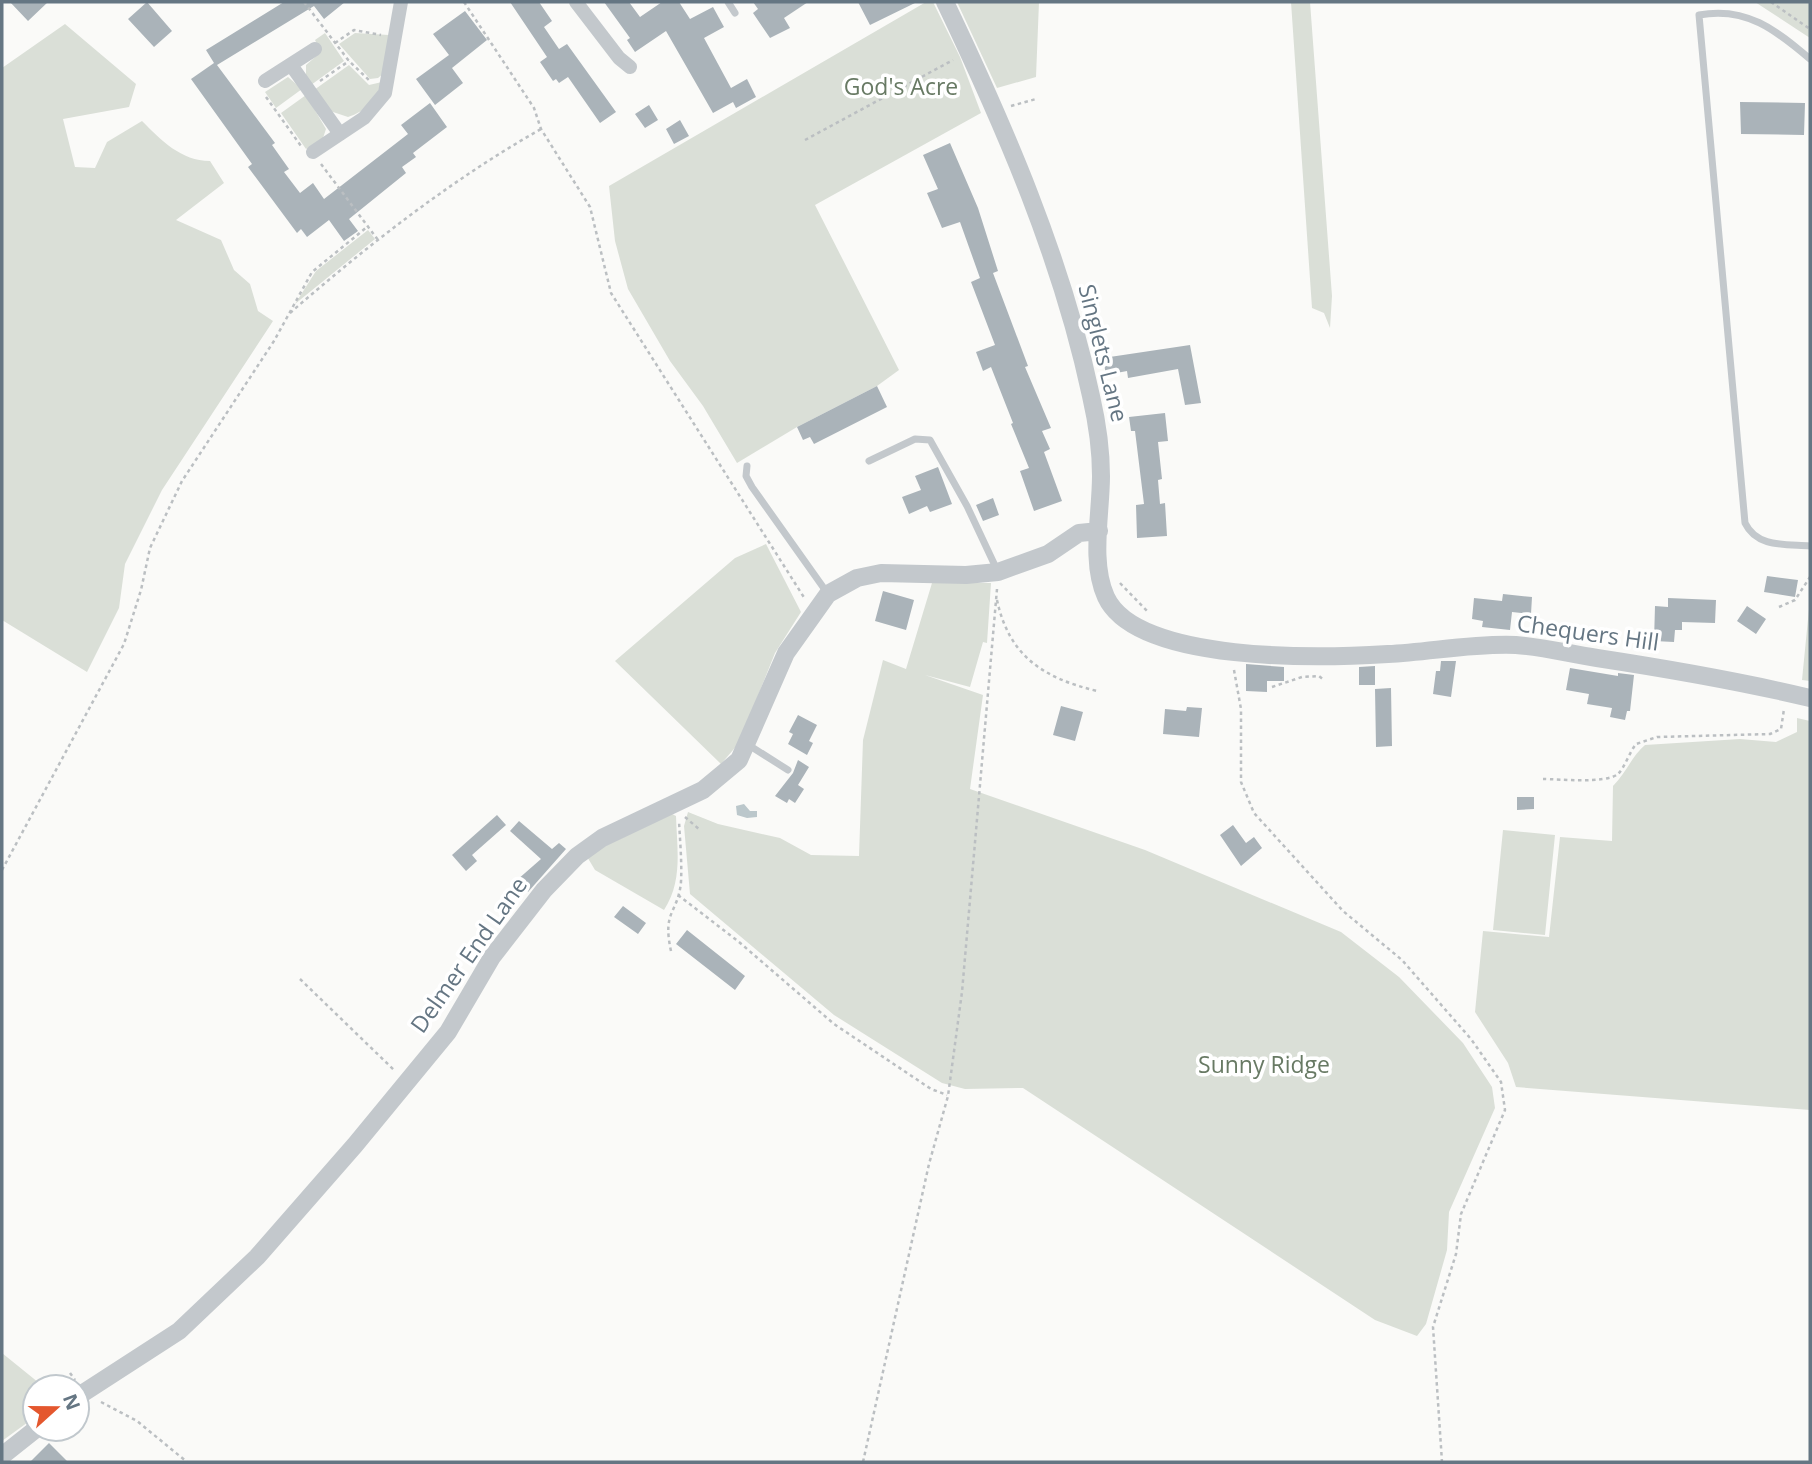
<svg xmlns="http://www.w3.org/2000/svg" width="1812" height="1464" viewBox="0 0 1812 1464" font-family="'Open Sans',sans-serif">
<style>
.green{fill:#dadfd7}
.water{fill:#bbc7cb}
.building{fill:#aab3b9}
.lines{fill:none;stroke-linecap:round;stroke-linejoin:round}
.path{stroke:#bbbfc2;stroke-width:2.5;stroke-dasharray:3.5 3.5;stroke-linecap:butt}
.service{stroke:#c3c8cc;stroke-width:7}
.minor{stroke:#c3c8cc;stroke-width:14}
.tertiary{stroke:#c3c8cc;stroke-width:18}
.labels{text-anchor:middle;stroke-width:7;stroke-linejoin:round;paint-order:stroke}
.park-label{font-size:23px;fill:#687a64;stroke:#fff}
.street-label{font-size:23px;fill:#657683;stroke:#fff}
</style>
<rect width="100%" height="100%" fill="#fafaf8"/>
<path class="green" d="M926 2H933L960 57 981 113 815 205 899 370 877 386 797 427 737 463 703 406 670 361 628 289 615 241 609 186Z
M957 2H1039L1036 77 997 88Z
M1291 2H1310L1332 296 1330 328 1324 313 1312 308Z
M1755 2H1810V38Z
M65 24 136 84 129 107 63 119 75 167 95 168 107 142 142 121C161 140 181 161 210 161L224 183 176 220 221 240 234 270 250 284 258 311 273 321 162 490 125 564 119 608 87 672 2 620V68Z
M325 33 344 61 311 85 306 76V65L321 52 315 40Z
M355 33 389 35 384 73 378 78 370 79 339 44Z
M349 65 369 85 382 82C377 99 365 112 348 117L330 111 314 90Z
M288 77 302 89 276 108 265 92Z
M306 95 326 129 323 138 306 149 281 113Z
M368 230 375 239 295 304 316 271Z
M766 544 801 612 775 653 739 743 721 764 615 661 735 558Z
M932 583H991L987 643 983 642 970 687 925 675 983 695 970 789 1145 850 1341 932 1399 977 1463 1043 1492 1087 1495 1108 1449 1212 1447 1250 1426 1324 1417 1336 1375 1320 1023 1088 965 1089 942 1083 834 1015 690 894 684 826 688 812 718 824 780 838 811 855 859 856 863 740 883 660 906 669Z
M1810 599V681L1802 680Z
M1797 718 1810 721V1110L1516 1087 1508 1063 1475 1012 1483 931 1549 937 1560 837 1612 841 1613 786C1626 773 1632 756 1645 745L1740 739 1776 742 1797 732Z
M672 814 676 816C677 849 683 881 664 910L595 870 586 855Z
M1503 830 1555 835 1545 935 1493 930Z
M2 1353 44 1387H35V1417L2 1441Z"/>
<path class="water" d="M744 804 750 811H757V817L747 818 737 815 736 806Z"/>
<path class="building" d="M10 2H48L28 21Z
M147 2 172 31 154 47 128 19Z
M284 2H345L324 19 314 6 217 65 275 143 272 145 289 169 284 172 300 193 313 183 324 199 408 134 401 125 430 103 447 127 413 153 416 157 402 167 406 173 349 219 358 231 344 241 329 220 307 237 301 229 297 233 248 167 252 164 191 79 214 63 206 50Z
M510 2H539L552 21 544 27 559 49 567 44 616 112 600 123 568 77 559 83 556 79 553 81 540 62 547 57Z
M604 2H629L640 17 662 2H679L690 19 713 7 724 27 704 38 731 88 747 79 756 97 736 108 733 102 713 113 666 31 635 52 627 40 630 38Z
M753 2H808L784 18 790 28 770 38 753 13 758 9Z
M858 2H917L870 25Z
M465 11 487 40 452 68 463 83 435 105 416 79 449 55 433 34Z
M1740 102 1805 103 1804 135 1741 134Z
M649 105 658 120 645 128 635 114Z
M680 120 689 136 674 144 666 129Z
M950 143 978 208 998 271 993 273 1028 366 1025 367 1051 428 1042 431 1050 449 1044 452 1062 501 1034 511 1020 471 1029 468 1011 424 1013 423 991 367 983 371 976 352 995 345 971 282 980 278 960 222 942 228 927 193 938 189 923 155Z
M1190 345 1201 403 1185 405 1178 369 1128 378 1127 371 1106 375 1103 358Z
M877 386 887 407 814 444 810 437 803 440 797 427Z
M1165 413 1168 441 1158 442 1162 479 1158 480 1160 504 1165 503 1167 536 1137 538 1136 505 1144 504 1135 431H1131L1129 417Z
M938 467 952 504 930 512 927 506 909 514 902 497 921 490 915 476Z
M993 498 999 515 983 521 976 505Z
M1767 576 1798 580 1795 597 1764 592Z
M883 591 914 600 906 630 875 621Z
M1503 594 1532 597 1531 614 1512 612 1510 630 1482 627 1483 621 1472 619 1474 598 1502 601Z
M1668 598 1716 600 1715 623 1682 622V630H1675L1674 642 1654 641 1655 606 1668 607Z
M1747 606 1766 619 1756 634 1737 621Z
M1441 661H1456L1451 697 1433 694 1436 671H1440Z
M1246 664 1284 667V681H1267V692L1246 691Z
M1375 666V685H1359V667Z
M1570 668 1618 676V673L1634 675 1630 711H1627L1625 720 1610 717 1612 708 1587 704 1589 694 1566 690Z
M1391 688 1392 746 1376 747 1375 689Z
M1061 706 1083 712 1075 741 1053 735Z
M1187 707 1202 708 1199 737 1163 734 1165 709 1186 711Z
M798 715 817 725 809 741 813 743 807 755 788 744 793 734 789 732Z
M798 760 809 767 798 785 804 789 795 803 789 799 787 803 775 796 793 773Z
M1517 797H1534V809L1517 810Z
M497 815 506 825 472 855 477 861 466 871 452 855Z
M519 821 552 849 559 843 566 849 528 892 517 880 541 859 510 831Z
M1233 825 1246 843 1254 837 1262 848 1241 866 1220 835Z
M623 906 646 923 638 934 614 917Z
M687 930 745 976 735 990 676 944Z
M49 1443 68 1462H30Z"/>
<g class="lines">
<path class="path" d="M304 2 349 61 371 82
M464 2 534 108 541 129 590 207 611 293 805 599
M1771 2 1810 29
M335 43 354 30 381 35
M320 81 349 61
M266 97 301 146
M1011 106 1036 99
M805 140 953 60
M321 164 378 240
M290 313C368 245 451 180 541 129
M1120 583 1147 611
M997 600C1009 656 1043 678 1097 691
M1779 607 1795 600 1810 577
M1234 670 1241 709V782L1254 813 1343 911 1402 960 1471 1039 1501 1082 1505 1110 1461 1214 1456 1254 1433 1327 1442 1462
M1272 687 1302 677 1319 676 1324 680
M1543 779C1559 779 1605 784 1618 774 1625 767 1629 753 1636 744L1657 737 1770 734 1781 729 1784 709
M685 817 700 830
M2 870 124 644 141 590 150 548 182 481 274 341 312 272 367 227
M678 895 739 942 834 1024 931 1089 947 1095
M671 951C662 910 678 914 681 882 682 862 680 841 679 821
M300 979 394 1070
M70 1373 75 1380
M101 1402 137 1421 187 1462
M863 1462 929 1164 948 1096 962 992 997 589"/>
<path class="service" d="M728 2 735 13
M1810 59C1776 30 1746 6 1699 15L1745 523C1757 548 1786 544 1810 546
M869 461 915 439 930 440 967 506 998 572
M747 466 746 476 752 487 828 594
M747 744 788 770"/>
<path class="minor" d="M576 2 619 58 630 67
M291 65 340 134
M265 81 315 49
M313 152 364 118 385 93 401 2"/>
<path class="tertiary" d="M945 2C1005 128 1062 259 1091 396 1097 422 1101 449 1101 476 1101 514 1090 562 1106 597 1137 664 1324 658 1388 654 1430 652 1474 643 1516 645 1544 647 1570 654 1597 658 1669 669 1739 681 1810 698
M77 1397 179 1331 257 1257 355 1145 448 1032 492 957 544 890 577 856 602 838 703 790 739 760 786 653 828 594 857 578 881 573 966 575 998 572 1048 554 1079 533 1099 531
M2 1456 36 1429"/>
</g>
<g class="labels">
<g class="park-label">
<text x="901" y="95">God's Acre</text>
<text x="1264" y="1073">Sunny Ridge</text>
</g>
<g class="street-label">
<text transform="translate(1103 353) rotate(76)" y="8">Singlets Lane</text>
<text transform="translate(1588 633) rotate(8)" y="8">Chequers Hill</text>
<text transform="translate(469 955) rotate(-55)" y="8">Delmer End Lane</text>
</g>
</g>
<rect width="1812" height="1464" fill="none" stroke="#657683" stroke-width="7"/>
<g transform="translate(56 1408) rotate(69)"><circle r="33" fill="#ffffff" stroke="#c1c8cd" stroke-width="2"/>
<path d="M0-5L12 26L0 18L-12 26Z" fill="#e4572e"/>
<text y="-10" font-size="19" font-weight="bold" text-anchor="middle" fill="#657683">N</text>
</g>
</svg>
